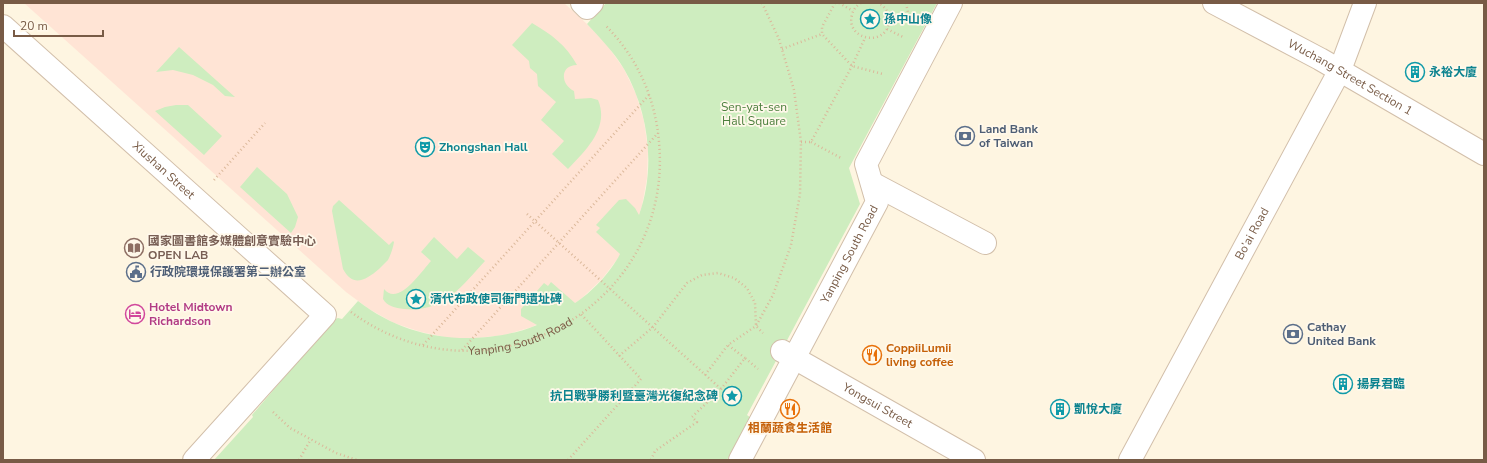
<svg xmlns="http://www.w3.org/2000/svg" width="1487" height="463" viewBox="0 0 1487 463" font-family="'Nunito Sans','Noto Sans TC',sans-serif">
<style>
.commercial{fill:#ffe4d5}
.green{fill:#ceedbf}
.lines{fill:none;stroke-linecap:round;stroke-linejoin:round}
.minor-casing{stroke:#d2bfaa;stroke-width:24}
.path{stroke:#dbb89a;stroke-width:2.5;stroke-dasharray:1 3;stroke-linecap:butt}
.minor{stroke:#fff;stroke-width:22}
.labels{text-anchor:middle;stroke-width:3.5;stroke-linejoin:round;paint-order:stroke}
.culture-label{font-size:12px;font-weight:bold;fill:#0d838f;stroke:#fff8ea;text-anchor:start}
.street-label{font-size:12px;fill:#785b46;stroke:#fff8ea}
.park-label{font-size:12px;fill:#4c7f3d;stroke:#fff8ea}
.service-label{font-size:12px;font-weight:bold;fill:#4e5e75;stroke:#fff8ea;text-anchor:start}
.education-label{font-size:12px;font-weight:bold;fill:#785e54;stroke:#fff8ea;text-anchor:start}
.hotel-label{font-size:12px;font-weight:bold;fill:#b23c85;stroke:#fff8ea;text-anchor:start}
.food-label{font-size:12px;font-weight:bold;fill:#c56008;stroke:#fff8ea;text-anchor:start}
</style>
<rect width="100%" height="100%" fill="#fef5e1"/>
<path class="commercial" d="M24 3H564L587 24 607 45 624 69 636 94 644 121 648 149 647 178 642 206 633 232 619 257 602 279 581 299 575 303 532 327 505 335 477 338H449L421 332 394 323 369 309 346 292Z"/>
<path class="green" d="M606 3H937L849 168 860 204 747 415 751 418 727 460H214L253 417 252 415 333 320 338 318 342 319 358 301C398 332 446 343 495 336 509 334 524 331 537 325L521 316V309L544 283 548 286 551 282 575 303C591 293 611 272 620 254L596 232 600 228 596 225 619 200 626 199 635 208 639 215C656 168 649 112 624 69 614 52 600 38 587 24Z
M532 23C551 34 566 45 577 65 560 65 560 84 574 91L575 99 591 98 598 100C610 128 585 151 568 169L552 154 564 141 541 120 556 102 538 86 537 74 530 68 529 61 512 45Z
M179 47 235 97 225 96 213 85 193 75 173 70 156 72Z
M176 105H188L222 136 204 155 155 111 165 107Z
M257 167 287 194 298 217 295 227 291 233 240 187Z
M339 200 389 245 393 241 394 242C393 248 391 254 388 260 385 263 382 266 379 269 366 280 353 288 343 269L332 211 333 206Z
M434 237 457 259 468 247 485 261C461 287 443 313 404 309 395 308 387 306 383 299L384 289C398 307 421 272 431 261L421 252Z"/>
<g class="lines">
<defs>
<g id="minor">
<path d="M582 3 587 8 592 3"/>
<path id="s2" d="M1214 3 1320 59 1484 154"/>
<path id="s3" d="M3 26 325 315 194 460"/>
<path d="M872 183 985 243"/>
<path id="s4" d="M782 351 974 460"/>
<path id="s5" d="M740 460 877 202 866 164 951 3"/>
<path id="s6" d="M1130 460 1340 70 1365 3"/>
</g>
</defs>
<use href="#minor" class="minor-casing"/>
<g class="path">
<path d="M835 3 822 27V34L852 66 883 74"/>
<path d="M839 3 853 11"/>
<path d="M861 3C856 6 853 10 852 15 845 40 887 48 889 21 890 13 885 7 879 3"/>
<path d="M906 3 910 22"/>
<path d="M887 29 903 37"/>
<path d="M782 49 822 34"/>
<path d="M801 142H811L852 66 865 38"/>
<path d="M811 142 841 158"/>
<path d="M214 180 265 123"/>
<path d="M527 214 721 389"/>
<path id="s1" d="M351 312C488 413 681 304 658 133 653 93 635 55 606 26"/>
<path d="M423 345 649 95"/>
<path d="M462 350 658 133"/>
<path d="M619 356 653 327 687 283 702 275 718 273 734 278 747 288 755 303 756 326 763 333"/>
<path d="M745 358 728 345 756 326 773 295 791 245 800 194 801 142 794 90 779 39 762 3"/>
<path d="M705 375 728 345"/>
<path d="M273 412 290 428 336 453 357 460"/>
<path d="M299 460 311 439"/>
<path d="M568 460 641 379 581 314"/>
<path d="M651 460 655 451 697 422 692 417 721 389 745 358 758 369"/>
</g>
<use href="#minor" class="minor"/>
</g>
<defs>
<symbol id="sight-ring" viewBox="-11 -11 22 22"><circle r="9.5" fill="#fff8ea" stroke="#0f9aa8" stroke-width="1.5"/><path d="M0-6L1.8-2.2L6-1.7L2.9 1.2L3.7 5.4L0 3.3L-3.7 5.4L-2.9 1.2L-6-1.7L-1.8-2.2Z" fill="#0f9aa8"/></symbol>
<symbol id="building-ring" viewBox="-11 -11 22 22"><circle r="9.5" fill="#fff8ea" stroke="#0f9aa8" stroke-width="1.5"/><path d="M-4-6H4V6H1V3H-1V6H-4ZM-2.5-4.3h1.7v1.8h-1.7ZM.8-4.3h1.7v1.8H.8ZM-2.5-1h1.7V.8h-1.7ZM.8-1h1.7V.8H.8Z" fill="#0f9aa8"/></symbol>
<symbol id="bank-ring" viewBox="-11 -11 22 22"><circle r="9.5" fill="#fff8ea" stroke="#5c6f8a" stroke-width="1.5"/><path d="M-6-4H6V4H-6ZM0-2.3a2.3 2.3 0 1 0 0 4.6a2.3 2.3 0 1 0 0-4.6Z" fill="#5c6f8a"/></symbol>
<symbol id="theatre-ring" viewBox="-11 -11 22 22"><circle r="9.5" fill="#fff8ea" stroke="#0f9aa8" stroke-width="1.5"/><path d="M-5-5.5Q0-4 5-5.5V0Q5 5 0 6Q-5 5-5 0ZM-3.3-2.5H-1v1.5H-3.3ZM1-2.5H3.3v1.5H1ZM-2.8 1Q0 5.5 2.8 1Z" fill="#0f9aa8"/></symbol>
<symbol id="library-ring" viewBox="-11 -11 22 22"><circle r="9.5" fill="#fff8ea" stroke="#8d6e63" stroke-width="1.5"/><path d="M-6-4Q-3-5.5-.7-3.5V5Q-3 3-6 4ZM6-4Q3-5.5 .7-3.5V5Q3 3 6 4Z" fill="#8d6e63"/></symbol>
<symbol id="civic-ring" viewBox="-11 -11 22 22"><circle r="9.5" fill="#fff8ea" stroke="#5c6f8a" stroke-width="1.5"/><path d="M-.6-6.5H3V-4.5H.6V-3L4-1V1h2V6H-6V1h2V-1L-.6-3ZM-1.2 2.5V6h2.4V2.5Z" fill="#5c6f8a"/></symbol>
<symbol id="hotel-ring" viewBox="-11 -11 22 22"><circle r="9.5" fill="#fff8ea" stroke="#d1479c" stroke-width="1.5"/><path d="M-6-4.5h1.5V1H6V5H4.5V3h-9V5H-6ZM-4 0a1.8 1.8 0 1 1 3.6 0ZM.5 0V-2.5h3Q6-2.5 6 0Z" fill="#d1479c"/></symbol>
<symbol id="restaurant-ring" viewBox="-11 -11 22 22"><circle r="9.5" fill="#fff8ea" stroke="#e8710a" stroke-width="1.5"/><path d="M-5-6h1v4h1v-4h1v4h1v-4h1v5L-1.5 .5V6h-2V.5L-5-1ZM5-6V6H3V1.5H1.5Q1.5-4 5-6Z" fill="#e8710a"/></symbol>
</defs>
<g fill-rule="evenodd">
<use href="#sight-ring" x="859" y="8" width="22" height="22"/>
<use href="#building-ring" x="1404" y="61" width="22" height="22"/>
<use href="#bank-ring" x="954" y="125" width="22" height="22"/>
<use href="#theatre-ring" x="414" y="136" width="22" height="22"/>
<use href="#library-ring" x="123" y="237" width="22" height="22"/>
<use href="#civic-ring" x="125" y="261" width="22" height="22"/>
<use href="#sight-ring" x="405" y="288" width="22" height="22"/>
<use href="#hotel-ring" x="124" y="303" width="22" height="22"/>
<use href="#bank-ring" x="1282" y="323" width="22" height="22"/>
<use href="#restaurant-ring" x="861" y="344" width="22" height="22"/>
<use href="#building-ring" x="1332" y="373" width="22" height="22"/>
<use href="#sight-ring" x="721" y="385" width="22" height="22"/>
<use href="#restaurant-ring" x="779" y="398" width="22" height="22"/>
<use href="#building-ring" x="1049" y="398" width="22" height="22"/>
</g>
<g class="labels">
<g class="culture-label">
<text x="884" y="23">孫中山像</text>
<text x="1429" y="76">永裕大廈</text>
<text x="439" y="151">Zhongshan Hall</text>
<text x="430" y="303">清代布政使司衙門遺址碑</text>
<text x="1357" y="388">揚昇君臨</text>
<text x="718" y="400" text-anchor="end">抗日戰爭勝利暨臺灣光復紀念碑</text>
<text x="1074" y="413">凱悅大廈</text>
</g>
<g class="street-label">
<text dy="4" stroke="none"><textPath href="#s2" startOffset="155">Wuchang Street Section 1</textPath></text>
<text dy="4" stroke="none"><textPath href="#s3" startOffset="216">Xiushan Street</textPath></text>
<text dy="4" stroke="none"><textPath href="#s6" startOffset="257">Bo’ai Road</textPath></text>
<text dy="4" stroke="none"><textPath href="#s5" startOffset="233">Yanping South Road</textPath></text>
<text dy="4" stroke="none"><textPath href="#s1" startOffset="180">Yanping South Road</textPath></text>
<text dy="4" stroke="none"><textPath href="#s4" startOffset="110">Yongsui Street</textPath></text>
</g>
<g class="park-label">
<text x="754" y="111">Sen-yat-sen<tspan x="754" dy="14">Hall Square</tspan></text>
</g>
<g class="service-label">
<text x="979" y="133">Land Bank<tspan x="979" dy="14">of Taiwan</tspan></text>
<text x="150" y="276">行政院環境保護署第二辦公室</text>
<text x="1307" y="331">Cathay<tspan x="1307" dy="14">United Bank</tspan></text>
</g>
<g class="education-label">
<text x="148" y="245">國家圖書館多媒體創意實驗中心<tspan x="148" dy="14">OPEN LAB</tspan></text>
</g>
<g class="hotel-label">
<text x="149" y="311">Hotel Midtown<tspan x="149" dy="14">Richardson</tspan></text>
</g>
<g class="food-label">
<text x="886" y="352">CoppiiLumii<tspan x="886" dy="14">living coffee</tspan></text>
<text x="790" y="432" text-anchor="middle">相蘭蔬食生活館</text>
</g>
</g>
<rect width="1487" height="463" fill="none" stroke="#785b46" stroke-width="8"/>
<path d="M14 30v6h89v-6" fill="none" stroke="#785b46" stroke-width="2"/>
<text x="20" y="30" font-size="12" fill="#785b46" stroke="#fff8ea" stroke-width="3" paint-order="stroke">20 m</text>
</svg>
